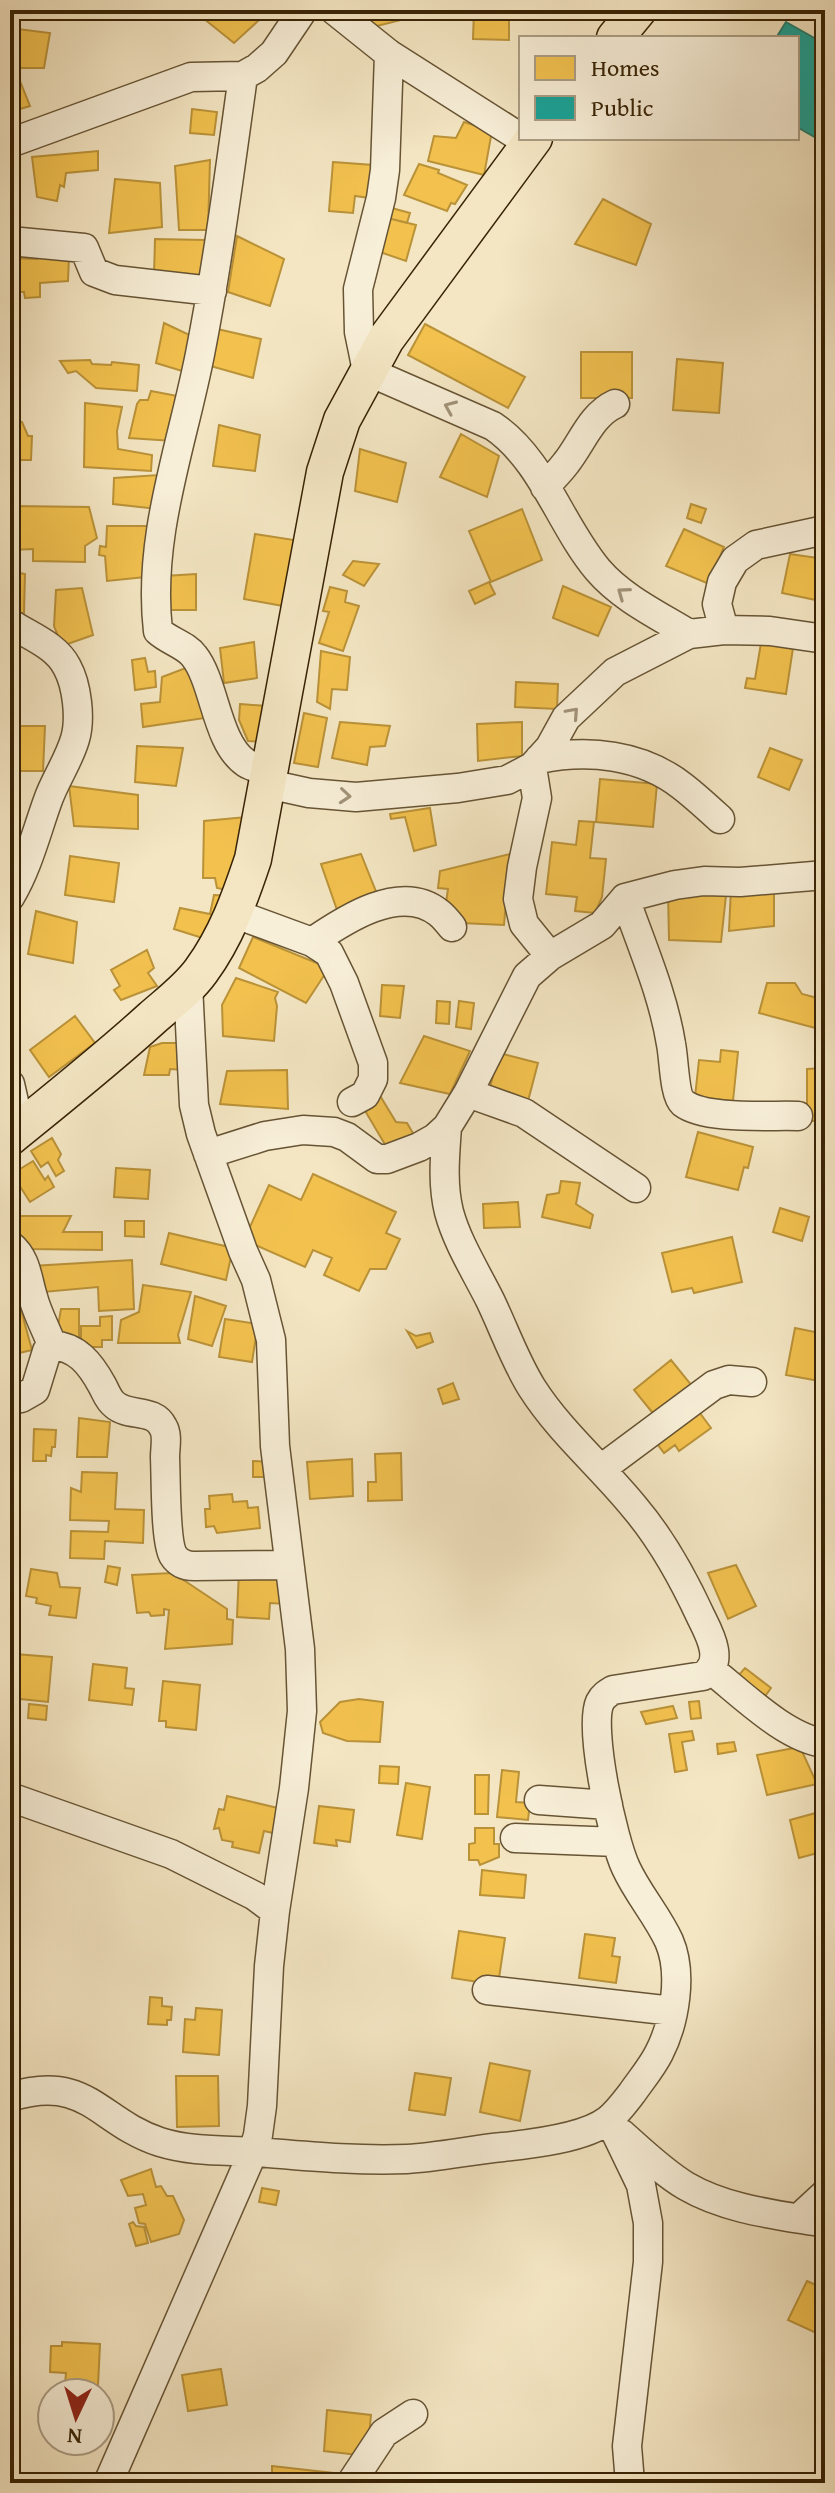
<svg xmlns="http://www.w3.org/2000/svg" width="835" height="2493" viewBox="0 0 835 2493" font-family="'Gentium Book Plus',serif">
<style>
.homes{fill:#f2c14e;stroke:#ba9238;stroke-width:2}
.public{fill:#17a398;stroke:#217d6c;stroke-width:2}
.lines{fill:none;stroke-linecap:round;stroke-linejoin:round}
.minor-casing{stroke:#675434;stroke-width:31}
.major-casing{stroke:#382305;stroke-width:39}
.minor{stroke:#f8efd8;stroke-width:28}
.major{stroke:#f4e6c3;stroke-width:36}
.oneway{stroke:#a29379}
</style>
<rect width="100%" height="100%" fill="#f4e6c3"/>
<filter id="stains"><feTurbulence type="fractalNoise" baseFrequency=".0025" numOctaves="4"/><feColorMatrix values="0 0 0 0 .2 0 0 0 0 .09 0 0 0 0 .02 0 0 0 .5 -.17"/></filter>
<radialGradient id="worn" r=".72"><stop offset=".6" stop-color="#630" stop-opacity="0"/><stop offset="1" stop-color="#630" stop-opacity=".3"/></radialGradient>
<path class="homes" d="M193 10H270L234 43Z
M371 10H436L437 11 369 28Z
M474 10H509V40L473 39Z
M10 28 50 33 44 68H10Z
M16 71 30 106 10 112V73Z
M192 109 217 112 214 135 190 133Z
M464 122 492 131 484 175 428 161 434 136 456 138Z
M98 151V170L66 173 64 187 60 185 57 201 37 197 32 157Z
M210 160 208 230H179L175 166Z
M333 162 373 165 370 198 355 196 353 213 329 211Z
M419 164 439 170 438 173 467 185 455 204 451 203 447 211 404 195Z
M115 179 160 183 162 227 109 233Z
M603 199 651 224 636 265 575 244Z
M388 207 410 213 407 223 384 217Z
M384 217 416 225 406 261 377 251Z
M237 236 284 259 270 306 228 292Z
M155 239 206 240 204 278 154 275Z
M44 252 69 256 68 281 40 283V297L25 298 24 292H10V258L37 259Z
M164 323 196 338 192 374 156 363Z
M425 324 525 377 508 408 408 355Z
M213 328 261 339 253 378 207 365Z
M581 352H632V398H581Z
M677 359 723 363 719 413 673 410Z
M90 360 92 364 111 365 112 362 139 365 137 391 96 388 76 371 68 373 60 361Z
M151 391 188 398 173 441 129 438 137 404 140 400H148Z
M85 403 122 407 117 431 118 449 152 455 151 471 84 467Z
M10 421 22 422 28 436H32L31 460H10Z
M219 425 260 435 255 471 213 466Z
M461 434 499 456 487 497 440 477Z
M360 449 406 463 397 502 355 491Z
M159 475 158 509 113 504 114 478Z
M691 504 706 509 701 523 687 518Z
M13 506 89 507 97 538 85 546V562L33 561V549L10 550Z
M522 509 542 560 491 582 469 531Z
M107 526H158L155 576 107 581 105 556 99 555 100 546 106 547Z
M684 529 724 547 709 584 666 566Z
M255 534 294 540 283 606 244 599Z
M790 554 825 559V602L782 593Z
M353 561 379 564 364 586 343 575Z
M10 571 25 574 24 613H10Z
M196 574V610H166L164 576Z
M489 582 495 594 475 604 469 591Z
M563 586 611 607 598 636 553 618Z
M330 587 347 591 345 602 359 606 343 651 319 643 329 612 323 611Z
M82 588 93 635 62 646 54 626 56 590Z
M254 642 257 678 224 683 220 648Z
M761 643 793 648 786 694 745 688 747 678 755 679Z
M321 651 350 657 347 690 332 689 330 709 317 702Z
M145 658 148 672 155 671 156 687 135 690 132 660Z
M191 666 205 718 143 727 141 704 160 702 162 677Z
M516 682 558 684 557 709 515 707Z
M240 704 266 706 263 742 248 741 239 720Z
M304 713 327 718 318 767 294 763Z
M340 722 390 726 385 746 370 747 367 765 332 758Z
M522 722V756L478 761 477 724Z
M10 726H45L43 771H13V767H10Z
M137 746 183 748 176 786 135 782Z
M770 748 802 760 789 790 758 777Z
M600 779 657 784 653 827 596 822Z
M69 786 138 795V829L74 826Z
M430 808 436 845 414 851 405 817 391 819 390 814Z
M246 817 232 891 217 888 215 878H203L204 821Z
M579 821 594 822 590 858 606 859 602 897 595 913 575 911 577 897 546 894 552 842 576 845Z
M361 854 377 894 337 910 321 864Z
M510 854 504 925 461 923 445 910 448 889 438 888 440 871Z
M70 856 119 863 114 902 65 895Z
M727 886 721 942 669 940 668 891Z
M774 886V926L729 931 731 888Z
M214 895 232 896 209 940 174 929 180 908 210 914Z
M36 911 77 922 73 963 28 954Z
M253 937 329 968 306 1003 239 968Z
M147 950 154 968 148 973 157 986 121 1000 114 990 120 986 111 970Z
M236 978 278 992 275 998 277 1006 274 1041 223 1036 222 1005Z
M767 983H795L802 994 825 1000 819 1029 759 1013Z
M382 985 404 986 400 1018 380 1016Z
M437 1001 450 1002 449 1024 436 1023Z
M459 1001 474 1003 471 1029 456 1027Z
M75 1016 95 1043 49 1077 30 1050Z
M424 1036 470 1051 450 1094 400 1083Z
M162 1043H183V1070L170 1069 169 1075H144L150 1047Z
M721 1050 738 1052 733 1101 695 1097 699 1060 720 1062Z
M499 1053 538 1063 528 1101 489 1091Z
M825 1068V1121H807V1069Z
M287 1070 288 1109 220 1104 227 1071Z
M379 1094 396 1122 407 1123 417 1140 390 1153 361 1104Z
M698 1132 753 1147 748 1168 744 1167 738 1190 686 1177Z
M52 1138 61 1154 58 1160 64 1171 56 1176 48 1162 41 1167 31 1151Z
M33 1161 45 1180 48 1176 54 1187 30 1202 12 1174Z
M116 1168 150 1170 148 1199 114 1197Z
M313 1174 396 1212 386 1233 400 1239 386 1269H370L359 1291 324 1275 332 1258 313 1250 305 1267 244 1240 269 1185 301 1200Z
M561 1181 580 1183 576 1204 593 1215 590 1228 542 1217 547 1195 559 1193Z
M518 1202 520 1227 484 1228 483 1204Z
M780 1208 809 1217 802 1241 773 1232Z
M10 1216H71L63 1232H102V1250L30 1249 10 1222Z
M125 1221H144V1237L125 1236Z
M169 1233 229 1247 232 1252 226 1280 161 1264Z
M732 1237 742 1282 694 1293 692 1288 672 1292 662 1253Z
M132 1260 134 1309 99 1311 98 1287 43 1292 32 1266Z
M143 1285 191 1292 178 1335 180 1343H118L121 1320 139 1312Z
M195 1296 226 1306 212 1346 188 1339Z
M18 1299 32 1350 15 1354 13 1346 10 1347V1302Z
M61 1309H79V1337H56Z
M112 1316V1340H102V1347H81V1326H100V1317Z
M225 1319 258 1324 252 1362 219 1357Z
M795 1328 825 1334V1382L786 1375Z
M407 1331 416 1336 430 1333 433 1342 417 1348Z
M671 1360 697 1392 660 1422 634 1390Z
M453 1383 459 1399 443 1404 438 1389Z
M694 1405 711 1428 679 1451 675 1445 664 1453 652 1437Z
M79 1418 110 1422 107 1457H77Z
M34 1429 56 1430 55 1447H52L51 1456 46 1455V1461H33Z
M401 1453 402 1500 368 1501V1482H376L375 1454Z
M352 1459 353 1496 310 1499 307 1462Z
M253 1461 272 1462V1477H253Z
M82 1472 117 1473 115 1509 144 1510 143 1543 105 1541 104 1559 70 1558 71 1531 108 1532 109 1521 70 1520 71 1488 81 1492Z
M232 1494 233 1502 247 1501 248 1508 258 1507 260 1528 217 1533 214 1526 206 1527 205 1509H210L209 1496Z
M736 1565 756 1606 728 1619 708 1573Z
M108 1566 120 1568 117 1585 105 1582Z
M31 1569 57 1573 60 1587 80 1588 76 1618 49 1615 51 1606 36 1603 37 1598 26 1596Z
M239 1570 287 1573 286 1604 270 1603 269 1619 237 1617Z
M173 1573 227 1609V1619L233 1620 232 1644 165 1649 169 1610 164 1609V1615L151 1616 149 1612 137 1613 132 1575Z
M15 1654 52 1657 48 1702 11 1698Z
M93 1664 127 1668 125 1688 134 1689 132 1705 89 1700Z
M745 1668 771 1688 763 1699 736 1678Z
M163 1681 200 1685 196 1730 166 1727V1721H159Z
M359 1699 383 1702 380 1742 347 1741 323 1733 320 1722 340 1702Z
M699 1701 701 1718 691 1719 689 1702Z
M29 1704 47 1706 46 1720 28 1718Z
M673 1706 677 1718 646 1724 641 1712Z
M692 1731 694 1740 682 1742 687 1770 675 1772 669 1734Z
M734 1742 736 1751 718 1754 717 1744Z
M800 1747 817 1784 767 1795 757 1755Z
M380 1766 399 1767 398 1784 379 1783Z
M502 1770 519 1772 516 1802 530 1803 528 1820 497 1817Z
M475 1775H489L488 1814H475Z
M406 1783 430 1787 422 1839 397 1835Z
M227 1796 278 1808 273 1833 264 1831 259 1853 232 1847 233 1842 222 1840 219 1828 214 1829 219 1809 224 1810Z
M319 1806 354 1810 350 1842 336 1840 337 1846 314 1843Z
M823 1811 825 1814V1851L799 1858 790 1820Z
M475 1828H494V1844H499V1857L480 1865 478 1860H469V1844L475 1843Z
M482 1870 526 1875 524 1898 480 1895Z
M459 1931 505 1938 498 1985 452 1978Z
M585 1934 615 1938 612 1956 620 1957 616 1983 579 1978Z
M150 1997 162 1998V2006L172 2007 171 2020H167V2025L148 2024Z
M196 2008 222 2010 219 2055 183 2052 185 2019 195 2020Z
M490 2063 530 2071 520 2121 480 2112Z
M415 2073 451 2078 445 2115 409 2110Z
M176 2076H218L219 2126 177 2127Z
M151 2169 156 2187 161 2186 167 2196H173L184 2220 179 2234 151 2242 145 2224 139 2223 135 2208 146 2205 143 2194 128 2196 121 2180Z
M262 2188 279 2191 276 2205 259 2202Z
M133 2222 136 2226 144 2227 148 2243 136 2246 129 2224Z
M807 2281 825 2289V2337L788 2320Z
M62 2342 100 2344 98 2386 65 2384 66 2373 50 2372 51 2346H62Z
M221 2369 227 2405 188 2411 182 2375Z
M327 2410 371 2415 367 2456 324 2451Z
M272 2466 333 2473V2483H272Z"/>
<path class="public" d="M786 22 825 44V143L797 127V38H776Z"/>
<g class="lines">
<defs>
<path id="minor" d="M334 10 389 54 521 138
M389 54 385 170 381 198 358 289 359 332 367 371 493 426C543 460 560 525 598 570 622 598 658 615 689 634
M243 76C230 169 218 262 200 354 182 446 147 537 158 631 169 641 186 645 194 656 215 682 216 743 246 763 252 767 262 769 270 771
M10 143 191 77 243 76 257 68 274 53 303 10
M10 241 84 248 94 272 115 280 212 291
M545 487C552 479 560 471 566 463 582 443 591 415 615 404
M10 623C29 636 56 645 67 667 77 685 81 719 75 739 69 760 55 780 48 800 36 833 28 867 10 897
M724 630 717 604 722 582 735 560 756 545 825 530
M539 759C588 749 641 754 682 786 695 796 708 808 720 819
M532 767 537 798 522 867 518 899 524 924 550 956
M268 784 309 793 356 797 458 788 507 780 532 767 550 747 566 718 615 672 689 634 724 630 770 631 825 639
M625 898C642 947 663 994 671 1044 674 1058 674 1095 683 1103 705 1120 770 1115 798 1116
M233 913 312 942 329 953 344 983 373 1063V1079L365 1095 352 1102
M312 942C344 920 401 882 439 913 443 916 448 922 452 927
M10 1084 20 1128
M468 1093 524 1113 636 1188
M208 1154 265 1136 303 1130 334 1132 347 1137 377 1159H387L419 1147 435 1138 447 1127 468 1093 527 976 550 956 602 925 625 898 675 885 704 881 740 882 825 875
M10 1245C27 1259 27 1278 33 1297 37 1313 46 1329 52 1345
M10 1400 21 1398 35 1390 47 1351 52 1345C77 1347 90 1363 102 1385 106 1392 108 1400 115 1405 129 1417 154 1408 163 1427 168 1435 165 1448 165 1457 166 1477 165 1540 173 1555 178 1563 185 1566 194 1566L289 1565
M601 1469 714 1385 729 1380 752 1382
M710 1669C741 1693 786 1739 825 1743
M10 1797 171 1854 255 1896 275 1911
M539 1800 608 1805
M515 1838 617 1842
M487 1990 673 2011
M10 2097C88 2073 98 2122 160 2142 192 2152 223 2150 256 2152 306 2156 356 2161 407 2159 440 2157 471 2150 503 2147 532 2144 585 2138 608 2120 617 2113 625 2102 632 2093 641 2080 652 2067 659 2053 675 2022 683 1973 669 1941 657 1915 638 1894 626 1868 613 1841 588 1727 600 1702 603 1696 608 1693 613 1690L703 1676C725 1662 710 1635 701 1617 683 1578 663 1541 635 1508 602 1467 560 1432 532 1388 515 1361 504 1329 490 1300 476 1272 457 1242 449 1212 442 1184 445 1155 447 1127
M613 2127 641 2185 648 2223V2262L627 2446 630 2483
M622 2134C641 2151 664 2173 686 2186 727 2210 779 2215 825 2223
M799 2218 825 2194
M108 2483 253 2152 258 2135 262 2106 269 1966 275 1911 294 1788 302 1711 300 1649 275 1446 271 1340 256 1280 243 1251 201 1134 194 1105 188 985
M351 2483 384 2433 413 2414"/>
<path id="major" d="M615 38 638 10
M10 1137C58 1098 107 1059 152 1018 169 1003 188 989 201 971 226 937 240 898 253 859L325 472 342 420 386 339 534 138"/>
</defs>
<use href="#minor" class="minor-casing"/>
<use href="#major" class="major-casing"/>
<use href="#minor" class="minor"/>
<use href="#major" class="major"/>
</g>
<defs><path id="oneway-chevron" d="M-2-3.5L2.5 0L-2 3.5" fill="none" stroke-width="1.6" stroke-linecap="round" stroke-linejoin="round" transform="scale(2)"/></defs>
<g class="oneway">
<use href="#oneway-chevron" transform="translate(450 407) rotate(-157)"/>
<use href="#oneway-chevron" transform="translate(623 593) rotate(-144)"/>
<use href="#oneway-chevron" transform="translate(573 713) rotate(-48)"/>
<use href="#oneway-chevron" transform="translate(345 796) rotate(5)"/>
</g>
<rect width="835" height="2493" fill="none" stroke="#f4e6c3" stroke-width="40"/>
<rect x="12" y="12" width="811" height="2469" fill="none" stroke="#382305" stroke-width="4"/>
<rect x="20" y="20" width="795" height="2453" fill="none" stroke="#382305" stroke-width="2"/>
<rect x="519" y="36" width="280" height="104" fill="#f8efd8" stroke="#ab9d84" stroke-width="2"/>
<rect x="535" y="56" width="40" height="24" fill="#f2c14e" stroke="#ab9d84" stroke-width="2"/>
<text x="591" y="76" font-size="24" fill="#382305">Homes</text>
<rect x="535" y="96" width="40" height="24" fill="#17a398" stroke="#ab9d84" stroke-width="2"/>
<text x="591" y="116" font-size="24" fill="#382305">Public</text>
<g transform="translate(76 2417) rotate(184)"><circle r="38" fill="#f8efd8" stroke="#ab9d84" stroke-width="2"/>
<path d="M0-6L14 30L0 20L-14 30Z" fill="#8f2418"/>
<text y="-12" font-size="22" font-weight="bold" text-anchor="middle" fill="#382305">N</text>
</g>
<rect width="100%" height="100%" filter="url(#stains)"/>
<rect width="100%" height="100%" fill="url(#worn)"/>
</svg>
